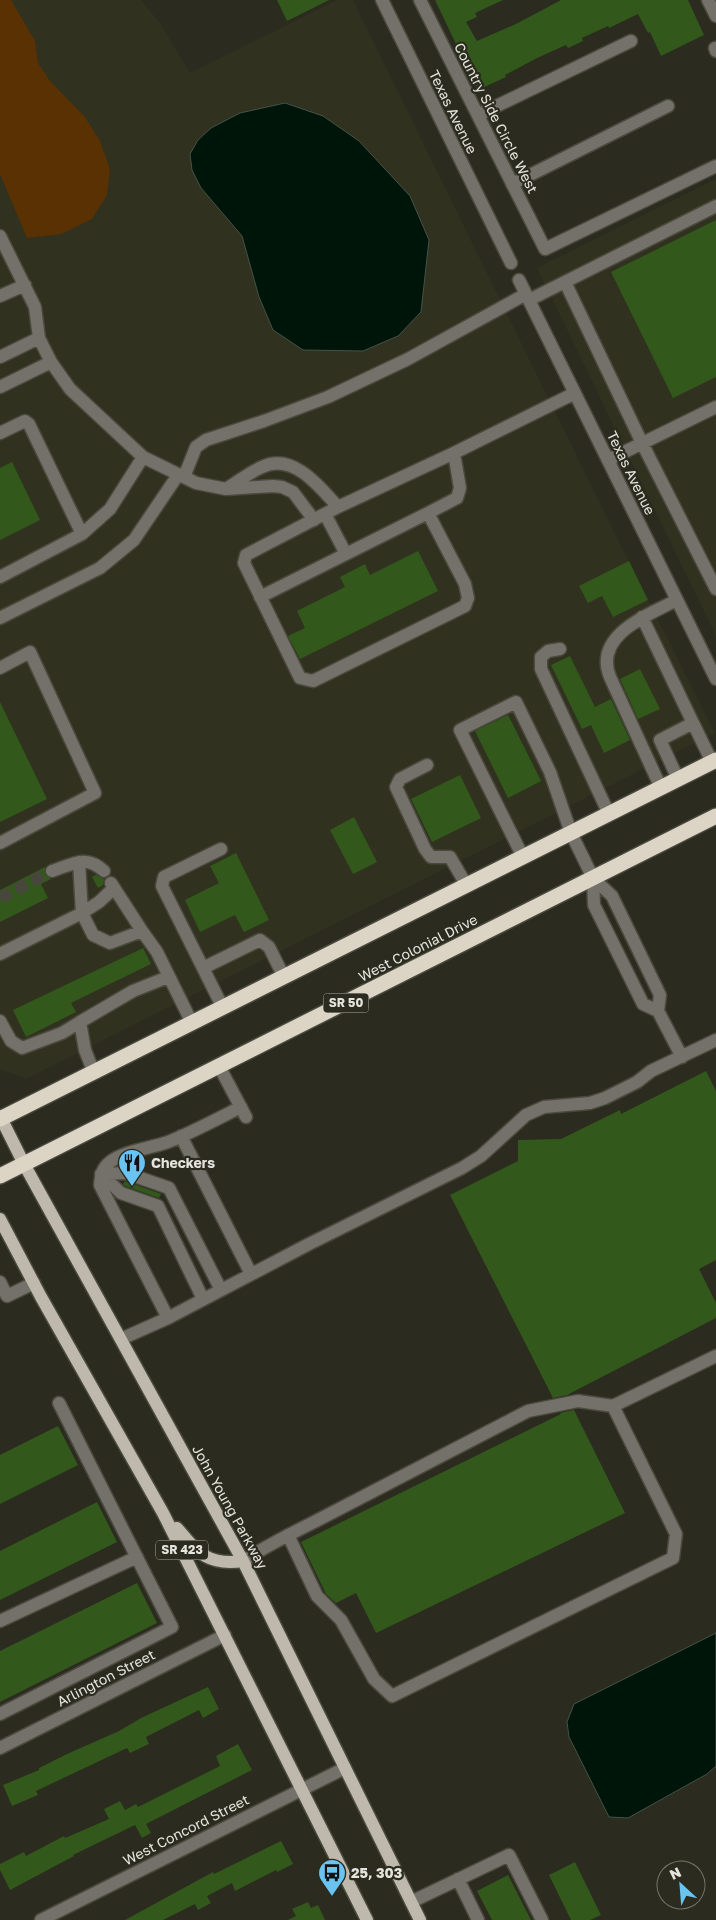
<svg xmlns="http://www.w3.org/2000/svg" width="716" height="1920" viewBox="0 0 716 1920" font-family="'Golos Text',sans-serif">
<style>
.built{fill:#30311e}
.green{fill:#593102}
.water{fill:#00150a;stroke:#445349}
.building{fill:#33581b}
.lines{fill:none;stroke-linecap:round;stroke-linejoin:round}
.minor-tunnel{stroke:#47473c;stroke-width:12;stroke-dasharray:12 6;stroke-linecap:butt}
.minor-casing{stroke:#49493d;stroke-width:15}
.major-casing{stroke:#49493d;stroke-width:15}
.highway-casing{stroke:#49493d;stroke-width:18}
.minor{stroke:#74716b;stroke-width:12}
.major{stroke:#beb9ac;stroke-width:12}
.highway{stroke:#dcd5c6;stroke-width:15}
.labels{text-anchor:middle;stroke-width:4.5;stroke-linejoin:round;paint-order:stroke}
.shield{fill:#2b2b1f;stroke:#acada4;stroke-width:1}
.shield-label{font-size:12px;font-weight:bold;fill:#e4e5dd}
.street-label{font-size:14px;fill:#e4e5dd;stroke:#2b2b1f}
.poi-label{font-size:14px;font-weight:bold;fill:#e4e5dd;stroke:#2b2b1f;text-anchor:start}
</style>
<rect width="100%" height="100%" fill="#2b2b1f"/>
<path class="built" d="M0 0H141L160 23 190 73 337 0H353L626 556 715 733 26 1079 0 1069Z
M716 179V636L537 268Z"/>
<path class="green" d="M0 0H11L35 41 38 63 50 81 85 117 100 141 110 169 107 195 92 219 61 234 27 238 0 174Z"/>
<path class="water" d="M285 103 323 116 359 141 410 196 429 240 421 312 398 336 363 351 303 350 273 330 259 297 242 236 201 188 192 170 190 154 198 140 211 128 240 113Z
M716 1633V1766L707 1774 628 1818 609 1817 569 1737 567 1722 574 1704Z"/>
<path class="building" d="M277 0H329L287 21Z
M435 0H503L475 13 477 17 466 22 477 41 516 24 561 0H688L704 35 661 56 650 32 648 33 638 14 609 28 608 26 582 38 583 41 568 48 566 45 537 58 505 75 506 77 478 90Z
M716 220V377L673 398 611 272Z
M12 462 40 520 0 540V468Z
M418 551 438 591 300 659 288 636 305 628 297 611 345 587 340 577 365 564 370 575Z
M629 561 648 600 613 617 602 596 588 603 579 586Z
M570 656 595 707 611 699 630 740 604 753 591 725 582 729 551 665Z
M640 669 660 709 638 719 620 679Z
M0 702 47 799 0 822Z
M508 715 541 781 508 798 475 731Z
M460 775 481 818 432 842 411 799Z
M354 817 377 862 353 874 330 830Z
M236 853 269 920 244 932 235 915 200 932 185 900 219 883 210 866Z
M45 867V874L51 879 41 884 48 898 0 922V890Z
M96 875 104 879 103 885 98 888 92 877Z
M143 948 151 964 71 1003 76 1012 26 1037 13 1010Z
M706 1071 716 1091V1260L699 1269 716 1303V1318L567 1395 553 1398 450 1195 518 1161V1140L561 1139 620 1110 621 1114Z
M125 1181 161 1194 159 1198 125 1186 123 1184Z
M574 1410 625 1513 376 1633 356 1593 336 1603 326 1594 301 1542 561 1414 560 1413Z
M58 1426 78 1465 0 1504V1455Z
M97 1502 117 1542 0 1600V1551Z
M137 1583 157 1623 0 1702V1651Z
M208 1687 219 1709 203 1718 199 1710 146 1737 149 1744 130 1753 127 1748 36 1791 38 1795 12 1806 3 1785 39 1770V1768L67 1754 119 1731 141 1718Z
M238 1744 252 1770 146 1824 151 1833 142 1838 135 1825 73 1855 74 1856 10 1890 0 1870V1864L24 1852 26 1856 64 1836 65 1838 109 1819 104 1809 120 1801 125 1810 136 1804 138 1807 220 1766 216 1756Z
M281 1841 293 1864 277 1872 276 1870 235 1891 232 1883 207 1896 211 1903 198 1910 195 1904 163 1920H125L213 1872 214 1874Z
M575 1862 601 1915 590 1920H571L549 1875Z
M508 1875 531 1920H492L477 1891Z
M308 1902 311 1908 318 1905 325 1920H288L296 1916 292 1909Z"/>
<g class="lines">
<path class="minor-tunnel" d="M0 898 52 871"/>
<defs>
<path id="minor" d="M382 0 511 263
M420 0 545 249 716 166
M708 0 716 16
M715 48 716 51
M478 115 631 41
M512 184 668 106
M0 236 35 307 39 338 51 362 70 389 143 457 196 483 226 489 273 486 282 487 293 492 314 520
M519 280 716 679
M565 282 642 443 716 589
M0 296 25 285
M529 300 716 206
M0 357 39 338
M0 387 51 362
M0 433 25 421 29 424 82 534 0 577
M454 453 460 488 457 498 428 513 465 584 468 598 465 606 313 681 300 678 244 563 246 555 338 507 454 453 575 393
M608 460 716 407
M184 477 196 447 206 440 264 421 328 397 408 359 526 294
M229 487C239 481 250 472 262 467 293 452 320 487 338 507
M325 514 346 554
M82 534 110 509 143 457
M260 597 428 513
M642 617 693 723
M0 618 100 568 134 540 178 475
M560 649 548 651 541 657V669L609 814
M0 668 30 652 95 793 0 843
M427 765 400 779 396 787 425 849 431 857H450L467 886
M678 779 660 740 693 723 712 762
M661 788 610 677C593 635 648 615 677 600
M221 849 164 877 162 886 223 1008
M523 857 460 730 516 702 550 772 571 833 593 878 612 896 660 995 658 1011 682 1057
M79 862 82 913 99 902 114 888
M52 871C73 864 86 854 104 871
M593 878 594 905 643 1004 658 1011
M111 883 142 931
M0 954 82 913 93 935 110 943 142 931 157 952 192 1023
M203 968 260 940 269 947 284 977
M0 1021 11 1041 22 1048 62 1033 80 1022
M219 1066 246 1117
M94 1073 85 1050 80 1022 133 991 168 977
M181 1136 251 1274
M101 1174 126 1173 169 1188 221 1290
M101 1174 121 1193 158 1206 203 1299
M0 1282 7 1296 34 1283
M168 1318 100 1185C101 1176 102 1168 110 1162 124 1151 151 1148 168 1142 193 1132 217 1119 241 1107
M121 1339 168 1318 309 1244 462 1168 481 1156 526 1115 544 1107 590 1103 605 1098 637 1082 651 1071 716 1040
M613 1406 716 1356
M243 1561C266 1546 290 1534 314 1522L528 1411 578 1401 613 1406 676 1534 673 1558 392 1696 374 1679 341 1620 317 1596 288 1535
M0 1621 137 1557
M0 1714 172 1627 59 1403
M0 1748 225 1635
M458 1879 478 1920
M411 1902 509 1855 542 1920
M41 1920 345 1768"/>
<path id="major" d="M0 1116 24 1164 243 1561 420 1920
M0 1219 41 1297 163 1513 367 1920
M177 1528C198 1553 208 1566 243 1561"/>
<path id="highway" d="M0 1119 716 760
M0 1176 716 816"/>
</defs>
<use href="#minor" class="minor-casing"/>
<use href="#major" class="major-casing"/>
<use href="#highway" class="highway-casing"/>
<use href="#minor" class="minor"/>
<use href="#major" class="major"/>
<use href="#highway" class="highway"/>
</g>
<defs>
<symbol id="restaurant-pin" viewBox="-11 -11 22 30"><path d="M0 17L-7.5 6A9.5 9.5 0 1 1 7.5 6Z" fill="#69c4f1" stroke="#2b2b1f"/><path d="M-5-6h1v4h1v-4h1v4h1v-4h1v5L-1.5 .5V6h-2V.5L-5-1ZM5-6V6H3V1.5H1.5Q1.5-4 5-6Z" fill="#111"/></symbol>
<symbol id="bus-pin" viewBox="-11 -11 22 30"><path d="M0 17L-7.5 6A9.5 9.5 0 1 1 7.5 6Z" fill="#69c4f1" stroke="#2b2b1f"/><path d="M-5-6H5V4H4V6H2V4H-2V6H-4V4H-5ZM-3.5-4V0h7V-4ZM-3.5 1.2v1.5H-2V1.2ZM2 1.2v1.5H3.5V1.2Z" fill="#111"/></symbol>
</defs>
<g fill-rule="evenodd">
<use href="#restaurant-pin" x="116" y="1147" width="32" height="43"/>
<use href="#bus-pin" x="316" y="1857" width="32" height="43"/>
</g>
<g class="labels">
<g class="shield">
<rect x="323.5" y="993.5" width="45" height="19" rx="4"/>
<rect x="156" y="1540.5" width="52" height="19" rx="4"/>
</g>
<g class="shield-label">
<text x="346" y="1007">SR 50</text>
<text x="182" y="1554">SR 423</text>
</g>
<g class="street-label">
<text transform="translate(453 112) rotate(64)" y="5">Texas Avenue</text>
<text transform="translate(496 118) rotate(63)" y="5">Country Side Circle West</text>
<text transform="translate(631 473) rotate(64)" y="5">Texas Avenue</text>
<text transform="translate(418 948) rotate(-27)" y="5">West Colonial Drive</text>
<text transform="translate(230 1507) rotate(61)" y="5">John Young Parkway</text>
<text transform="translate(106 1678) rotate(-27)" y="5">Arlington Street</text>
<text transform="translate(186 1830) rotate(-27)" y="5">West Concord Street</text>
</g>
<g class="poi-label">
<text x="151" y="1168">Checkers</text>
<text x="351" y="1878">25, 303</text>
</g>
</g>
<g transform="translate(681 1885) rotate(334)"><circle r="24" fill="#2b2b1f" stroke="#75756b"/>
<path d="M0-4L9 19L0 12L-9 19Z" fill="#69c4f1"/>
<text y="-8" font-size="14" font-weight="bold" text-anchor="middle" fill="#e4e5dd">N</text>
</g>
</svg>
